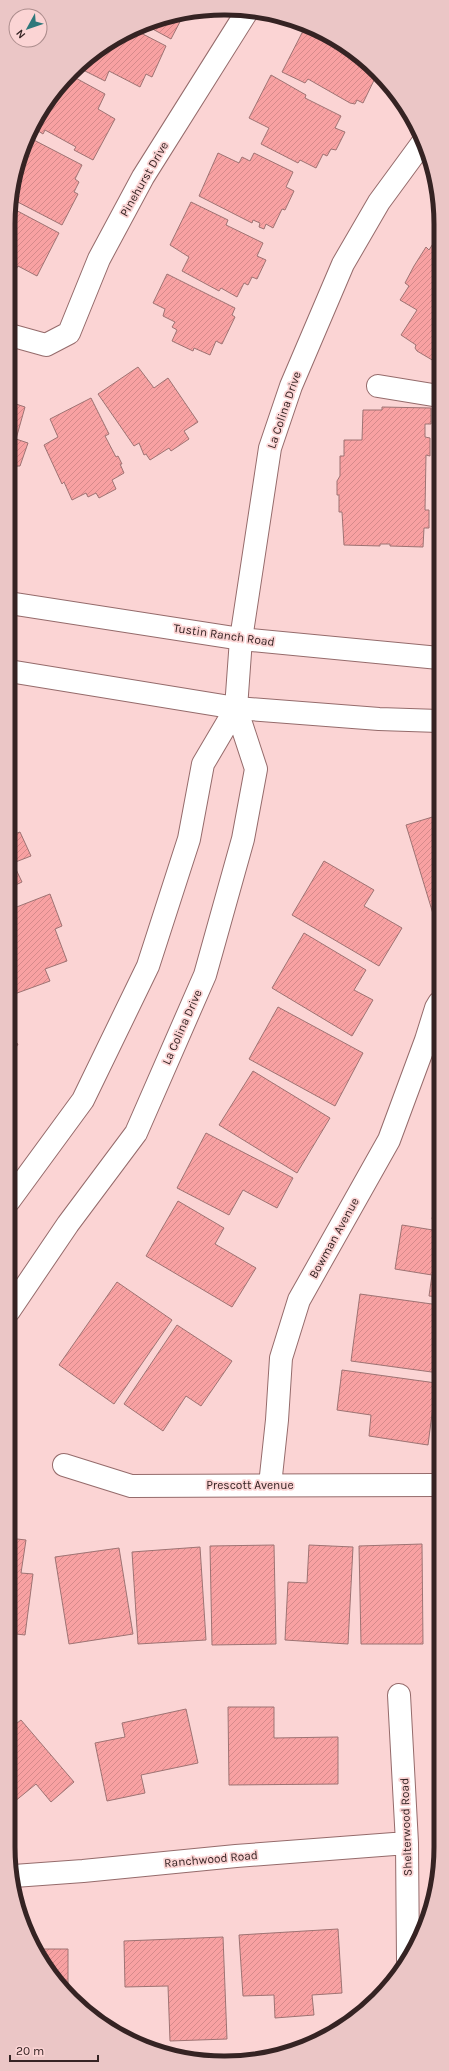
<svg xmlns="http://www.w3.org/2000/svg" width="449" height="2071" viewBox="0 0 449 2071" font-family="Karla,sans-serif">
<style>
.building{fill:url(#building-hatch);stroke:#9e7373}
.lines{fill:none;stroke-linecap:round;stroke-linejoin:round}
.minor-casing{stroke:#956b6b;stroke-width:24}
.major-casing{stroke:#956b6b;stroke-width:24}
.minor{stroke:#fff;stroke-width:22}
.major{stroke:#fff;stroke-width:22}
.labels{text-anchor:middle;stroke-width:3.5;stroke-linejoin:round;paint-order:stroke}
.street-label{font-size:12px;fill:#352323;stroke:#fbd4d4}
.rim{fill:none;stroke:#352323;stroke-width:5}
</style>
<defs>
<pattern id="building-hatch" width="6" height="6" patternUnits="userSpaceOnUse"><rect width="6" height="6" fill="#f8a1a2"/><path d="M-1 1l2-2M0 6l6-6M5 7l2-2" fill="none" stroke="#d58a8b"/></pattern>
</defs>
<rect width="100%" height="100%" fill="#fbd4d4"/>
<path class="building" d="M184 14 171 39 147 26 169 15Z
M304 29 323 39 326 34 378 72 363 103 357 100 355 104 350 103 308 79 305 83 282 72Z
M137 31 166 46 152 77 146 74 140 87 109 71 105 81 81 69 93 53Z
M271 75 306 95 305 98 341 116 335 128 345 132 336 150 331 149 327 156 323 154 316 168 300 160 298 163 261 144 269 128 249 118Z
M72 76 105 94 98 109 115 119 93 160 74 150 76 147 45 130 43 134 35 129 37 116Z
M30 138 82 165 75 179 79 182 74 192 78 194 62 225 10 198Z
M218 153 239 163 242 157 250 161 254 153 293 172 286 187 294 191 285 210 282 209 273 228 266 224 264 229 259 227 260 223 253 220 252 223 199 196Z
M191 202 228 220 226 225 263 243 257 256 266 260 257 279 252 277 248 285 244 283 237 297 221 288 219 291 182 271 189 257 170 245Z
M10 207 59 233 37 276 18 266 14 273 10 271Z
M439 234V364L417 351 415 348 416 345 401 335 417 310 400 300 409 286 405 283 414 266 426 247 429 250Z
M167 274 235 308 232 315 235 317 222 344 216 341 210 355 194 348 193 351 172 341 177 330 172 327 175 322 163 316 165 309 153 303Z
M138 367 154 388 168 378 198 422 184 431 189 439 171 451 169 448 150 460 146 454 144 455 139 443 134 446 98 394Z
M91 398 109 434 105 436 116 457 118 456 122 464H120L124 473 112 480 116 489 99 498 96 493 88 497 86 493 72 500 64 482 62 484 44 445 58 437 50 419Z
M10 402 25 407 16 439 28 443 20 466H17L12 480 10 479Z
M382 407 431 408V424H425V437L430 438V456L426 455 425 510H429V528H424L423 547 390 546V544H380V546L344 545 342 512H339V495H337V481L340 476V456H344V440H362L363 410H382Z
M439 815V915L434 917 406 825Z
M20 832 31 856 13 863 22 882 9 888V836Z
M324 861 374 890 364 906 402 928 379 966 292 915Z
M50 894 62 926 55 929 67 961 45 969 50 981 9 996V910Z
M304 933 366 970 354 990 373 1000 352 1036 272 988Z
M278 1007 363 1053 335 1106 249 1059Z
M9 1039 18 1044 9 1060Z
M253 1071 330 1118 297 1173 219 1125Z
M206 1133 293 1178 277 1208 243 1190 229 1215 177 1188Z
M439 1187V1220L432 1219Z
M178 1201 224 1228 215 1244 256 1268 232 1307 146 1256Z
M402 1225 439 1231V1297L429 1296 432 1275 395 1269Z
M117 1282 172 1320 114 1404 59 1365Z
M360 1294 439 1305V1373L351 1361Z
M177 1325 232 1361 201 1406 186 1396 163 1431 124 1404Z
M342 1370 436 1383 428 1445 369 1436 371 1415 337 1410Z
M8 1538 26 1540 21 1573 33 1574 25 1635 8 1633Z
M422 1544 423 1644H361L359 1546Z
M274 1545 276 1644 212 1645 210 1546Z
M309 1545 353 1547 348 1644 285 1640 288 1582 307 1583Z
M200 1547 206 1640 138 1644 132 1552Z
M119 1548 133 1634 69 1644 55 1557Z
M434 1583H439V1643H434Z
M228 1707H274V1738L338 1737V1784L229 1785Z
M186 1709 198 1763 141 1775 145 1793 107 1801 95 1743 125 1737 122 1723Z
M21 1720 74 1782 51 1802 36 1784 14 1802 8 1795V1730Z
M338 1929 342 1993 312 1995 314 2015 275 2018 274 1995 243 1996 239 1935Z
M223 1937 227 2039 170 2041 168 1986 125 1987 124 1941Z
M37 1949H68V1993L62 1989Z"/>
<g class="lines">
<defs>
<path id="minor" d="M10 335 46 345 69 333 99 259 143 177 248 10
M378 386 439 396
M9 1201 83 1100 148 966 189 839 203 764 236 708
M9 1311 68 1224 136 1133 205 975 243 839 256 769 236 708 241 639 270 448 291 386 343 264 379 202 423 142
M64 1465 131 1486 439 1485
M270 1485 277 1420 281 1358 299 1300 389 1140 426 1040 436 1008 439 1003
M399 1695 407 1843 408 1960
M14 1876 83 1871 236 1856 407 1843"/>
<path id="major" d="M9 603 241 639 439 658
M9 671 236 708 379 719 439 721"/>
</defs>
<use href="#minor" class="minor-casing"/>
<use href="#major" class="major-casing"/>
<use href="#minor" class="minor"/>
<use href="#major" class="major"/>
</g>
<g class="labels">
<g class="street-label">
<text transform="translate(144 179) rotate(-60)" y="4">Pinehurst Drive</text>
<text transform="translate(284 410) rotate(-71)" y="4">La Colina Drive</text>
<text transform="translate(224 635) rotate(8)" y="4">Tustin Ranch Road</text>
<text transform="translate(182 1027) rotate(-66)" y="4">La Colina Drive</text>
<text transform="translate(334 1238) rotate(-61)" y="4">Bowman Avenue</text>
<text x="250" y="1489">Prescott Avenue</text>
<text transform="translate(406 1827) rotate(-92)" y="4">Shelterwood Road</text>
<text transform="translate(211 1859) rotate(-5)" y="4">Ranchwood Road</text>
</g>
</g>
<path d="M0 0H449V2071H0ZM224 15H225A209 209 0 0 1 434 224V1847A209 209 0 0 1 225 2056H224A209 209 0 0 1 15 1847V224A209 209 0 0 1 224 15Z" fill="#ebc6c6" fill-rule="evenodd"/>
<path class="rim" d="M224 15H225A209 209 0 0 1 434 224V1847A209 209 0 0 1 225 2056H224A209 209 0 0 1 15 1847V224A209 209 0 0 1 224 15Z"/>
<g transform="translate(28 28) rotate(230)"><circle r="19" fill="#fbd4d4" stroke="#ac8d8d"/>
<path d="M0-3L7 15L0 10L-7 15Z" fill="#2e787b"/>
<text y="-6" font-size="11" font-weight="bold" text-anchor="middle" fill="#352323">N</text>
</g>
<path d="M10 2055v6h88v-6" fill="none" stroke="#352323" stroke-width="2"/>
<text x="16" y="2055" font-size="12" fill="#352323" stroke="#fbd4d4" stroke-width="3" paint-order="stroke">20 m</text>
</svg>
